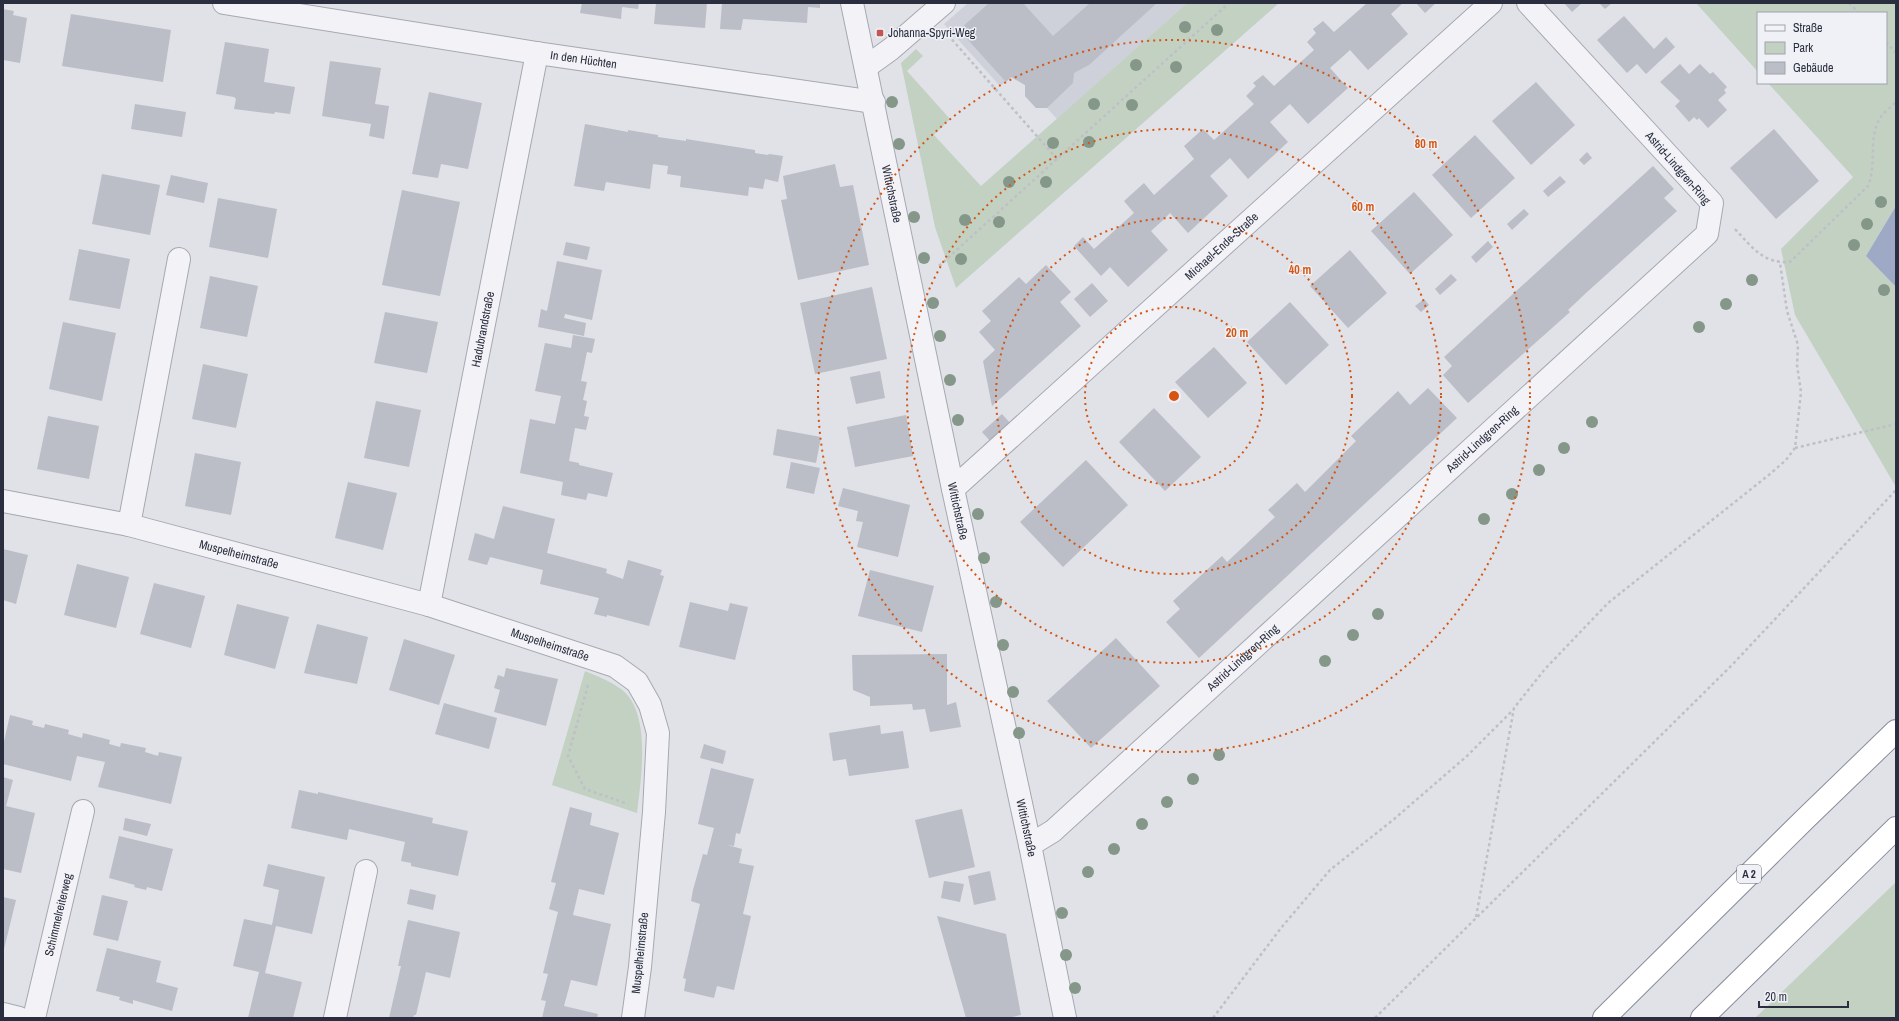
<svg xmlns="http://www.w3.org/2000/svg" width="1899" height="1021" viewBox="0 0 1899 1021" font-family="'Archivo Narrow',sans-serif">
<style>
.built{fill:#cfd1da}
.green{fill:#c3d1c2}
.water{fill:#9ea9c5}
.building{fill:#bbbdc7}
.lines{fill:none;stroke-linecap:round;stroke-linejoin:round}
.minor-casing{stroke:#a6a8b2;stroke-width:24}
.highway-casing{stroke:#898d9d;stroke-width:24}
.path{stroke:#bfc0c7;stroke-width:2.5;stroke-dasharray:3 3;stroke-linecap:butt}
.minor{stroke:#f3f3f7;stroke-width:22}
.highway{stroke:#fff;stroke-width:22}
.tree{fill:#849788}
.ring{fill:none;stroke:#d55511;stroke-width:2;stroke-dasharray:2 4}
.poi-dot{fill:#c25650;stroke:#f0f1f6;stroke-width:1.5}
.labels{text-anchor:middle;stroke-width:3;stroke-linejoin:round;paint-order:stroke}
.shield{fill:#f0f1f6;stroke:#656875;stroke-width:1}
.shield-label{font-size:11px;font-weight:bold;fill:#2a2e3e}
.poi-label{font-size:12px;fill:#2a2e3e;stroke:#f0f1f6;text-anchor:start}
.street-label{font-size:12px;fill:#2a2e3e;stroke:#f0f1f6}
.centre{fill:#d55511;stroke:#f0f1f6;stroke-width:2}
.ring-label{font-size:12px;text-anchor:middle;font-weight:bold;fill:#d55511;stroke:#f0f1f6;stroke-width:3;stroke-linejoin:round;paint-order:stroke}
</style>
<rect width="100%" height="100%" fill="#e0e2e8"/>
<path class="built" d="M968 3H1187L1057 119 1047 108H1036L1025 96V85L1011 77 1000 86 944 24Z"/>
<path class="green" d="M1187 3H1279L956 288 935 227 901 63 916 49 923 56 907 71 950 119 934 135 981 186Z
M1696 3H1896V206L1866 256 1896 287V487L1795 315 1781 249 1853 177 1768 83H1886V13H1758V72Z
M585 671C597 676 610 681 621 689 652 712 641 779 637 813L552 785Z
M1896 882V1018H1755Z"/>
<path class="water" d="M1896 206V287L1866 256Z"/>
<path class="building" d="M582 3H639L638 9 622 7 621 19 580 13Z
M656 3H707L705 28 654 24Z
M722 3H820V8L808 7 807 23 743 19 741 30 720 29Z
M989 3H1023L1053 36 1090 3H1157L1089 65 1074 73 1073 83 1047 108H1036L1025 96V85L1011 77 1006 82 959 30Z
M1367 3H1403L1391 14 1408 34 1368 70 1350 50 1330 68 1348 88 1308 124 1290 104 1270 122 1288 142 1248 179 1230 158 1210 176 1228 196 1188 233 1170 213 1161 222 1151 231 1168 250 1128 287 1110 267 1101 276 1074 246 1083 237 1094 249 1134 213 1124 201 1144 183 1154 195 1194 159 1184 146 1203 129 1214 140 1254 104 1246 96 1256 86 1253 83 1263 75 1274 86 1314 50 1307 42 1316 33 1313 29 1323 21 1334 32Z
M1416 3H1436L1425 13Z
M1564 3H1582L1572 12Z
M1599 3H1612L1605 9Z
M3 9 14 11 13 15 27 18 20 63 3 60Z
M71 14 171 30 163 82 62 66Z
M1624 16 1654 49 1666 37 1675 47 1646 74 1637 64 1627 73 1597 40Z
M225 42 269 49 264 82 295 87 290 114 275 112 274 114 234 109 236 99 234 97 216 94Z
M330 61 381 68 375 104 389 106 384 139 369 136 371 124 322 116Z
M1680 64 1689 74 1700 64 1710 74 1713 72 1727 87 1724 90 1726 93 1718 100 1727 110 1708 128 1699 118 1697 120 1694 117 1689 122 1675 106 1680 101 1660 82Z
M1536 82 1575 125 1531 165 1492 121Z
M429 92 482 103 468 169 441 164 438 178 412 174Z
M135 104 186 112 182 137 131 129Z
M585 124 628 132V130L658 135V137L686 141V139L755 150V153L768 155 769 154 783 156 778 182 765 179 763 189 749 187 748 196 680 187 681 176 667 174 668 166 653 164 650 189 606 182 604 191 574 186Z
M1774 129 1819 181 1776 219 1730 168Z
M1475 135 1515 178 1471 218 1432 175Z
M1587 152 1592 158 1584 165 1579 160Z
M835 164 840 187 853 185 869 265 798 280 781 200 787 199 783 176Z
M1653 166 1674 189 1664 198 1677 211 1586 293 1568 310 1570 312 1468 403 1443 375 1452 366 1444 357Z
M102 174 160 185 150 235 92 224Z
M171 175 208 183 204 203 166 195Z
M1560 176 1566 182 1548 197 1543 191Z
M402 190 460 202 440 296 382 285Z
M1414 192 1453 235 1410 274 1371 231Z
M218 198 277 209 268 258 209 247Z
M1524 209 1529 214 1512 230 1507 224Z
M1488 241 1493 247 1476 263 1471 257Z
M566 242 590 247 587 260 563 255Z
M79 249 130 259 120 309 69 300Z
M1350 250 1387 293 1348 328 1310 286Z
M557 261 602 270 592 320 565 314 564 318 586 323 584 336 538 327 541 309 547 311Z
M1046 265 1071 292 1060 302 1081 326 992 406 983 361 995 350 979 332 991 321 982 311 1019 277 1026 284Z
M1451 274 1457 280 1440 295 1435 289Z
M210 276 258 286 247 337 200 328Z
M1092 283 1108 301 1090 317 1074 299Z
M872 287 887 359 815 374 800 303Z
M1424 299 1429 305 1421 312 1415 306Z
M1290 302 1329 345 1286 385 1247 342Z
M385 312 438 322 427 373 374 363Z
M63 322 116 333 102 401 49 389Z
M573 335 595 339 592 353 587 352 581 381 587 382 583 400 587 401 584 416 589 417 586 430 575 428 569 461 579 463V465L613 473 607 497 588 493 586 500 561 495 563 482 520 473 530 419 555 424 561 396 535 391 545 343 571 348Z
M1214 347 1247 383 1208 418 1175 382Z
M203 364 248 374 236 428 192 419Z
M880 371 885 398 856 404 850 377Z
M1428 388 1457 418 1199 658 1166 622 1180 609 1173 601 1222 556 1227 562 1275 517 1268 510 1297 483 1305 492 1356 441 1351 436 1398 391 1410 405Z
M376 401 421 410 409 467 364 458Z
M1154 408 1201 457 1165 491 1119 442Z
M1002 414 1010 423 990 441 982 432Z
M906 415 913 456 855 467 847 427Z
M48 416 99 426 89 479 37 469Z
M777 429 821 437 816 463 773 455Z
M195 453 241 462 231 515 185 506Z
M1086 460 1128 505 1063 567 1020 522Z
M791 462 820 468 814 494 786 488Z
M348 482 397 493 383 550 335 538Z
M843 488 910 505 898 557 857 547 863 522 856 521 858 511 838 506Z
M503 506 555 519 547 553 607 569 606 573 623 579 628 560 662 570 660 575 664 576 649 626 607 615V617L594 614 599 598 540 584 543 570 490 557 487 565 468 560 475 533 494 539Z
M3 549 28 555 16 604 3 600Z
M77 564 129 577 116 628 64 615Z
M870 570 934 586 922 632 858 616Z
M154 583 205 596 191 648 140 634Z
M690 602 728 611 730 603 748 607 735 660 679 647Z
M237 604 289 617 275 669 224 655Z
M317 624 368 637 357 684 304 673Z
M1116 638 1160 686 1091 748 1047 701Z
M404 639 455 655 439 705 389 690Z
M947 654V705L956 702 961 727 930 732 925 709 913 710 912 704 870 706V697L853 690 852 655Z
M506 668 558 679 546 726 494 712 500 690 494 688 498 675 504 677Z
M444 703 497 718 489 749 435 734Z
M10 715 33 721 32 725 44 728 45 724 69 730 68 734 82 738 83 733 110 740 109 744 120 747 121 743 146 748 145 752 158 756 159 752 182 757 171 804 98 787 105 762 77 756 71 781 3 764V746Z
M880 725 881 734 903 731 909 768 849 776 846 759 833 761 829 733Z
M704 744 726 751 723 764 700 758Z
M711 768 754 779 740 834 736 833 734 846 727 845 742 849 739 863 754 866 743 914 751 916 734 990 717 986 714 998 684 991 686 979 683 978 700 904 691 901 693 890 703 854 707 855 714 828 698 824Z
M3 777 13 780 6 806 35 813 21 873 3 869Z
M299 790 318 794V792L433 818 432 823 468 831 458 876 411 866V863L401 861 405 842 349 829 347 840 291 828Z
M570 807 592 813 590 825 619 833 604 895 579 889 573 915 611 924 597 986 571 980 564 1006 598 1014 597 1018H542L546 1001 541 1000 548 974 543 973 558 912 549 909 556 883 551 882Z
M962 809 975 867 929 878 915 820Z
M125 818 151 824 147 836 123 830Z
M119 836 173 849 162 891 147 887 146 890 134 887 135 885 109 878Z
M268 864 325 877 312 934 276 926 265 973 302 982 293 1018H248L259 972 233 966 244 919 272 925 279 890 263 886Z
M990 871 996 900 974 905 968 876Z
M944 881 964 884 960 902 941 898Z
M410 889 436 895 433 910 407 904Z
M102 895 128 901 118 941 93 935Z
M3 897 16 900 4 949H3Z
M937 916 1006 934 1021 1015 1007 1018H966Z
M408 920 460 932 450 978 426 972 416 1015H414L413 1018H389L401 966H398Z
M107 948 161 961 156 982 178 988 172 1011 133 1000V1004L119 1000 120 997 96 991Z"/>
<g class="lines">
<defs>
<g id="minor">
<path id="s1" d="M224 3 537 53 874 102"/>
<path id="s2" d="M852 3 953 489 1030 845 1065 1018"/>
<path d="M866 67 891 49 944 3"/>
<path id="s3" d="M953 489 1491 3"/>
<path id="s4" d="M3 501 129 525 429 605 615 666 637 682 650 705 658 733 654 812 640 967 633 1018"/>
<path d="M129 525 179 259"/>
<path id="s5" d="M429 605 537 53"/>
<path id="s6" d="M1030 845 1053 831 1707 234 1712 203 1528 3"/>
<path d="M3 1014 19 1018"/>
<path id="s7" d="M34 1018 83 811"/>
<path d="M335 1018 366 871"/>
</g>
<path id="highway" d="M1604 1018 1805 819 1896 731
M1702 1018 1896 828"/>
</defs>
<use href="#minor" class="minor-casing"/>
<use href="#highway" class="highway-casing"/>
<path class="path" d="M1849 3 1859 13
M948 35 1057 159
M1886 42 1896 53
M1735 229C1752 247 1763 264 1790 262L1868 186C1877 165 1868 137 1880 118 1884 112 1891 107 1896 102
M939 266 1229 3
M1795 448 1896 424
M588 685 568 756 585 789 628 804
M1476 917 1514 708 1545 669 1608 603 1770 474 1786 460 1795 448 1801 392 1797 365 1798 345 1787 311 1780 263
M1213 1018 1281 928 1330 870 1393 820 1467 756 1514 709
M1375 1018 1732 665 1896 490"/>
<use href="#minor" class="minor"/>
<use href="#highway" class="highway"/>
</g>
<g class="tree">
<circle cx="1185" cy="27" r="6"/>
<circle cx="1217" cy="30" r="6"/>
<circle cx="1136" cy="65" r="6"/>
<circle cx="1176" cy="67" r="6"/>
<circle cx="892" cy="102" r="6"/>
<circle cx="1094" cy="104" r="6"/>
<circle cx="1132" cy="105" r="6"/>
<circle cx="1089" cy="142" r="6"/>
<circle cx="1053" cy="143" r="6"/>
<circle cx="899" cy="144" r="6"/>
<circle cx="1009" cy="182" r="6"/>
<circle cx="1046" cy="182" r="6"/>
<circle cx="1881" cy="202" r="6"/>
<circle cx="914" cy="217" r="6"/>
<circle cx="965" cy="220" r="6"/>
<circle cx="999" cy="222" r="6"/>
<circle cx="1867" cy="224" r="6"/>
<circle cx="1854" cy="245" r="6"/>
<circle cx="924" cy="258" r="6"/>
<circle cx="961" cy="259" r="6"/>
<circle cx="1752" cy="280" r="6"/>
<circle cx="1884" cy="290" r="6"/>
<circle cx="933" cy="303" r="6"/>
<circle cx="1726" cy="304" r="6"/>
<circle cx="1699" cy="327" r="6"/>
<circle cx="940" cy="336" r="6"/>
<circle cx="950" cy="380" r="6"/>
<circle cx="958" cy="420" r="6"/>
<circle cx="1592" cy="422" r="6"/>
<circle cx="1564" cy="448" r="6"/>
<circle cx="1539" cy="470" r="6"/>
<circle cx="1512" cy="494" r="6"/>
<circle cx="978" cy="514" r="6"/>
<circle cx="1484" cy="519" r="6"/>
<circle cx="984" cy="558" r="6"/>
<circle cx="996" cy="602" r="6"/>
<circle cx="1378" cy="614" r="6"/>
<circle cx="1353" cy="635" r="6"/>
<circle cx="1003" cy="645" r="6"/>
<circle cx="1325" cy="661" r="6"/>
<circle cx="1013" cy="692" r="6"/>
<circle cx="1019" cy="733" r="6"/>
<circle cx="1219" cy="755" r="6"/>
<circle cx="1193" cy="779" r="6"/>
<circle cx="1167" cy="802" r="6"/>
<circle cx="1142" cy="824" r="6"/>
<circle cx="1114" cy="849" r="6"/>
<circle cx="1088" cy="872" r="6"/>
<circle cx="1062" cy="913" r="6"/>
<circle cx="1066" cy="955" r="6"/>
<circle cx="1075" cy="988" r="6"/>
</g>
<g class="ring">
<circle cx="1174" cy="396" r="89"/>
<circle cx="1174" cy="396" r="178"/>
<circle cx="1174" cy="396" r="267"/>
<circle cx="1174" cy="396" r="356"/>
</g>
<rect class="poi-dot" x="876" y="29" width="8" height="8" rx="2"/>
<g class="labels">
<rect class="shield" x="1737" y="865" width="24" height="18" rx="3"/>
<g class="shield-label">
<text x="1749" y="878">A 2</text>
</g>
<g class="poi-label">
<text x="888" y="37">Johanna-Spyri-Weg</text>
</g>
<g class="street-label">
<text dy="4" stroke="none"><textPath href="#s1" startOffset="364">In den Hüchten</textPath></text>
<text transform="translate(1678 168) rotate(49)" y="4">Astrid-Lindgren-Ring</text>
<text dy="4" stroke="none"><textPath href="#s2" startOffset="195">Wittichstraße</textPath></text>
<text dy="4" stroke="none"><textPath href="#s3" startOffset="362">Michael-Ende-Straße</textPath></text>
<text dy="4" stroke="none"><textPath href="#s5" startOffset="281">Hadubrandstraße</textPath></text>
<text dy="4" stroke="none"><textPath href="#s6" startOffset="608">Astrid-Lindgren-Ring</textPath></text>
<text dy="4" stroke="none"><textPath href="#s2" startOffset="519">Wittichstraße</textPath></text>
<text dy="4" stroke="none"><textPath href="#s4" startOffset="242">Muspelheimstraße</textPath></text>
<text dy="4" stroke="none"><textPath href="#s4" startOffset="566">Muspelheimstraße</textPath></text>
<text dy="4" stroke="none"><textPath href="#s6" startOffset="284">Astrid-Lindgren-Ring</textPath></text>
<text dy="4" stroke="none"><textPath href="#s2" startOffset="843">Wittichstraße</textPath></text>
<text dy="4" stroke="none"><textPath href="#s7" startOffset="106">Schimmelreiterweg</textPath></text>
<text transform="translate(640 953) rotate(-84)" y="4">Muspelheimstraße</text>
</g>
</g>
<circle cx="1174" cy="396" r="6" class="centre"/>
<g class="ring-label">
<text x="1426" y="148">80 m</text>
<text x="1363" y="211">60 m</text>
<text x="1300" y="274">40 m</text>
<text x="1237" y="337">20 m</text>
</g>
<rect width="1899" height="1021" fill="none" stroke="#2a2e3e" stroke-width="8"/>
<rect x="1757" y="12" width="130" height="72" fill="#f0f1f6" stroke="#a1a3ac"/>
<rect x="1765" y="25" width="20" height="6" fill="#f3f3f7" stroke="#a1a3ac"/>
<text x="1793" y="32" font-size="12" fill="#2a2e3e">Straße</text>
<rect x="1765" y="42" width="20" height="12" fill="#c3d1c2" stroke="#a1a3ac"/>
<text x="1793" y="52" font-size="12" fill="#2a2e3e">Park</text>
<rect x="1765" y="62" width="20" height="12" fill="#bbbdc7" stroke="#a1a3ac"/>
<text x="1793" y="72" font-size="12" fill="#2a2e3e">Gebäude</text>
<path d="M1759 1001v6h89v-6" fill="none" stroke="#2a2e3e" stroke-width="2"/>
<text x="1765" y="1001" font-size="12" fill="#2a2e3e" stroke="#f0f1f6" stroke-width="3" paint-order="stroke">20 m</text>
</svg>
